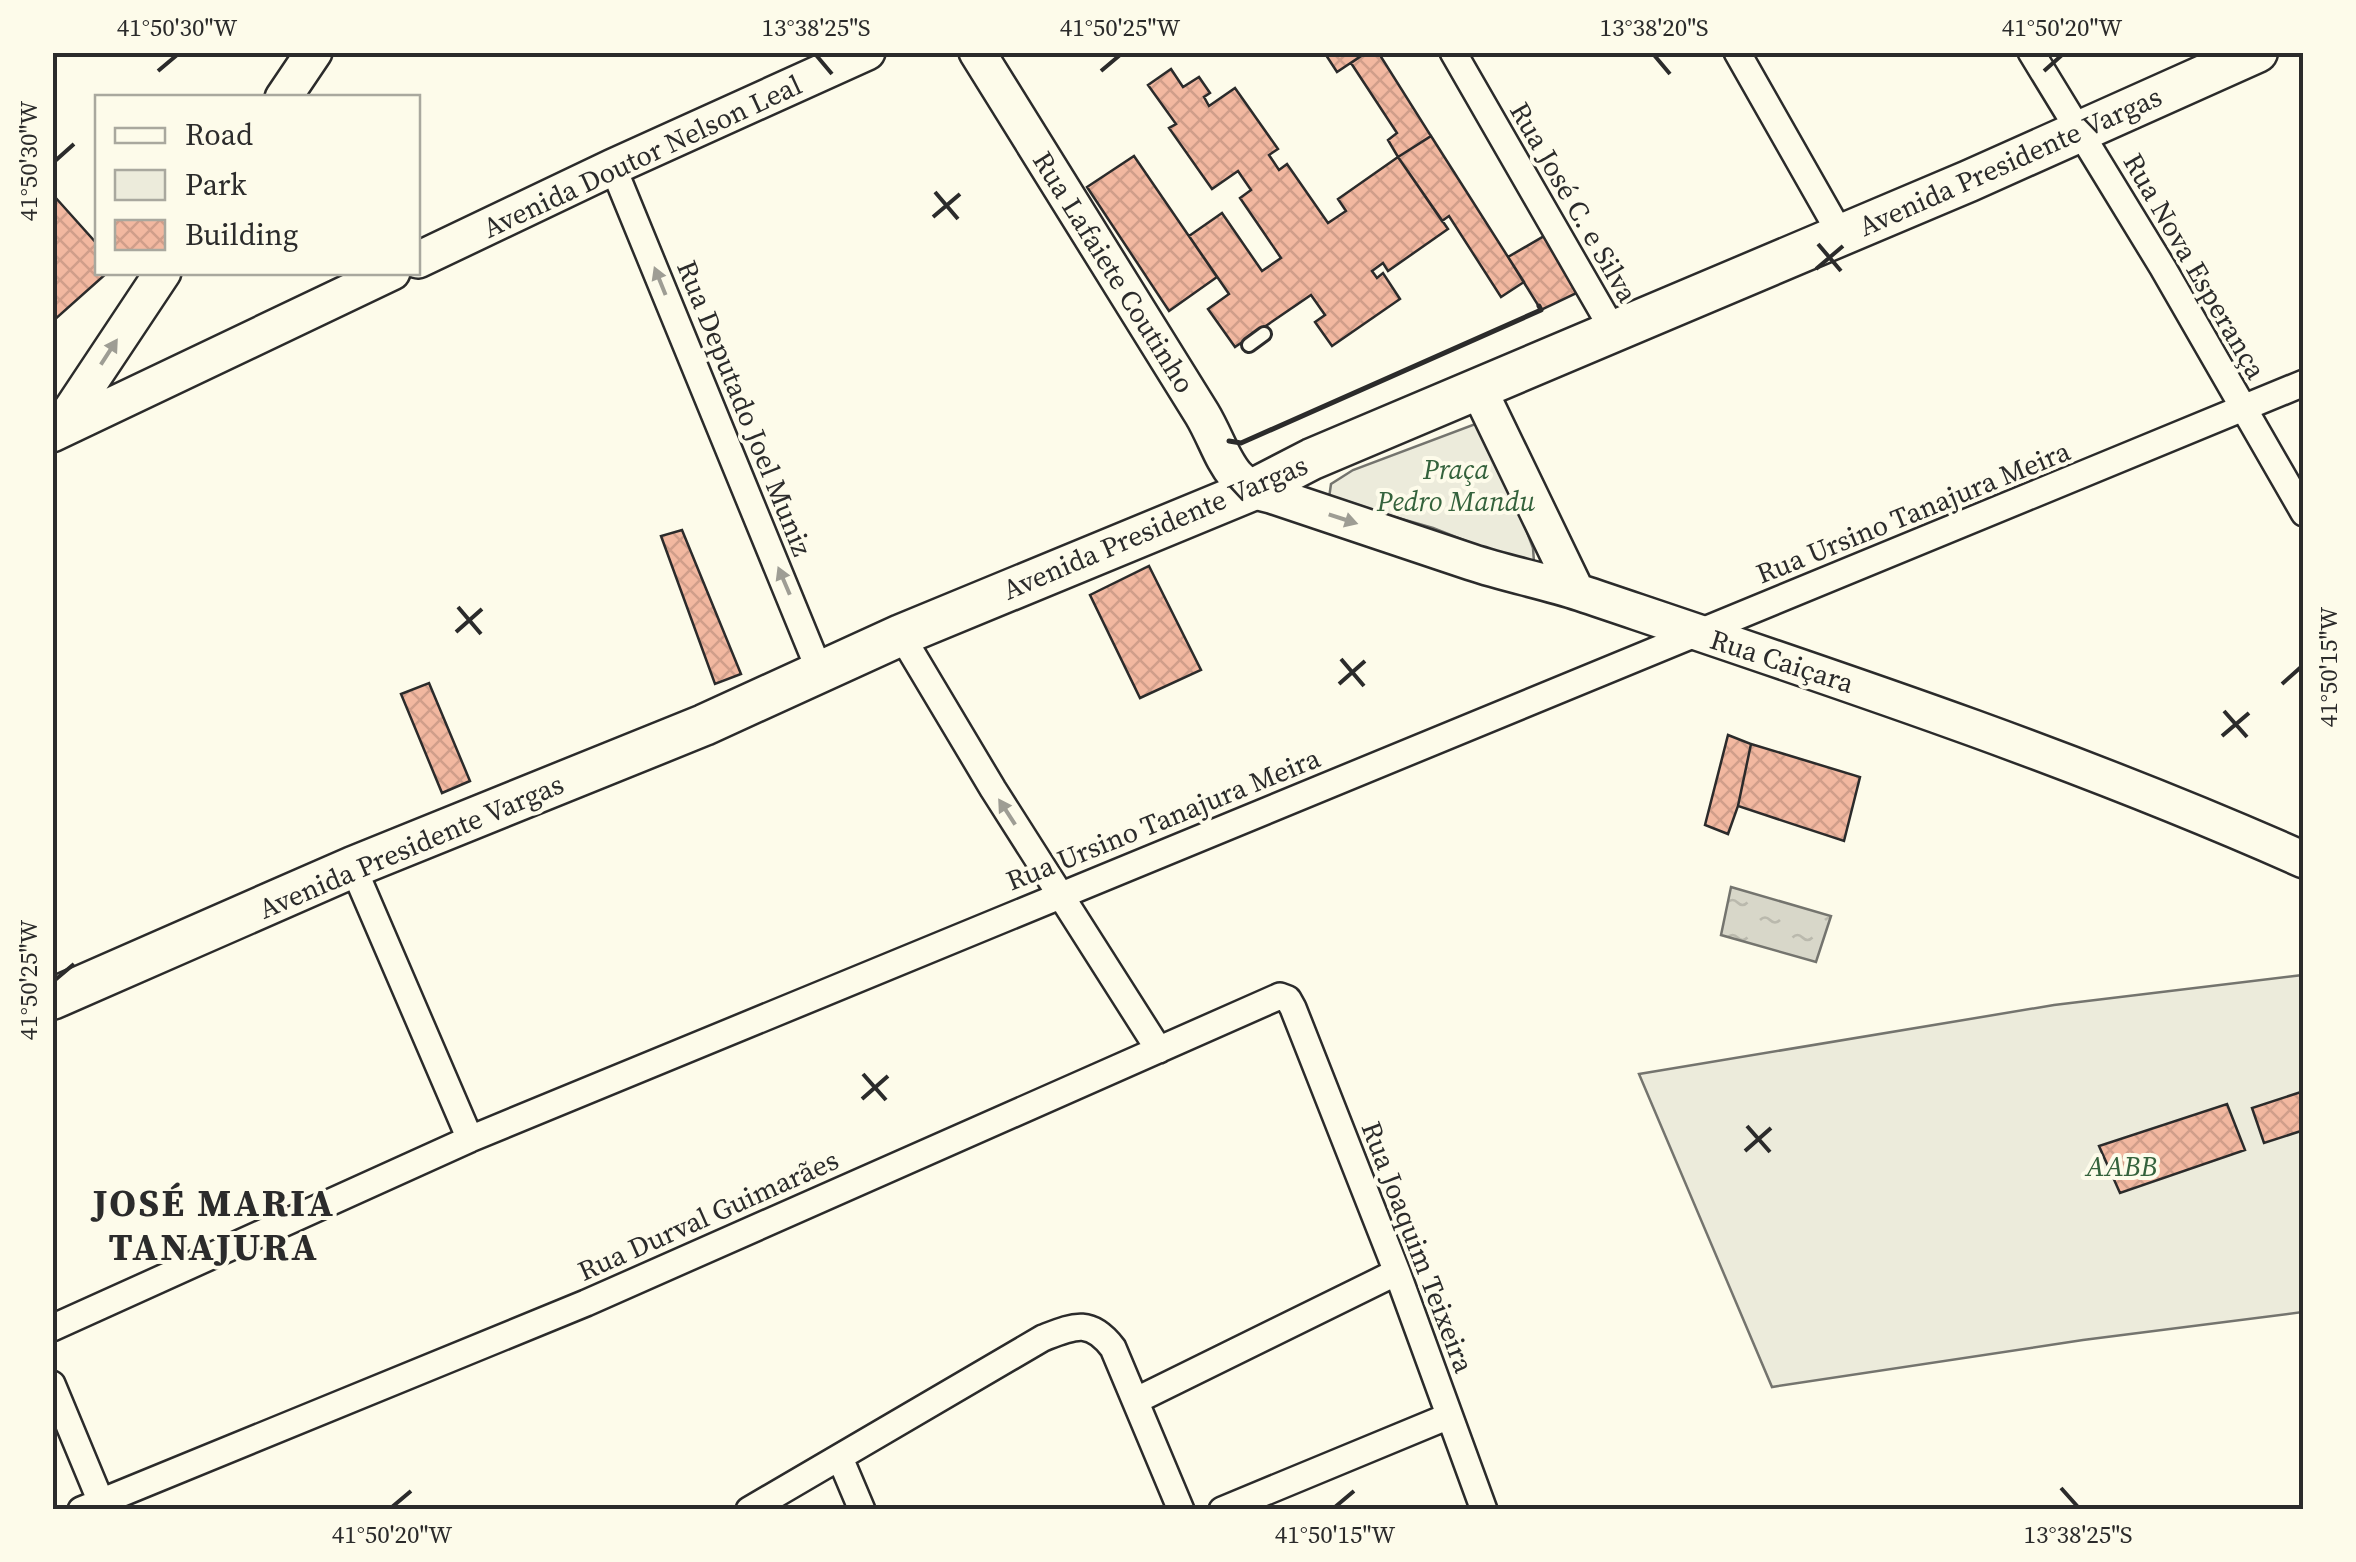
<svg xmlns="http://www.w3.org/2000/svg" width="2356" height="1562" viewBox="0 0 2356 1562" font-family="'Source Serif 4',serif">
<style>
.green{fill:#ecebdb;stroke:#74746e;stroke-width:2.5}
.water{fill:url(#water-ripples);stroke:#74746e;stroke-width:2.5}
.building{fill:url(#building-cross-hatch);stroke:#2b2b2b;stroke-width:2.5}
.lines{fill:none;stroke-linecap:round;stroke-linejoin:round}
.lane-casing{stroke:#2b2b2b;stroke-width:18}
.street-casing{stroke:#2b2b2b;stroke-width:30}
.secondary-casing{stroke:#2b2b2b;stroke-width:40}
.primary-casing{stroke:#2b2b2b;stroke-width:45}
.lane{stroke:#fdfbea;stroke-width:12}
.street{stroke:#fdfbea;stroke-width:25}
.secondary{stroke:#fdfbea;stroke-width:35}
.primary{stroke:#fdfbea;stroke-width:40}
.wall{stroke:#2b2b2b;stroke-width:5}
.oneway{fill:#9e9d94}
.ticks{fill:none;stroke:#2b2b2b;stroke-width:4}
.labels{text-anchor:middle;stroke-width:8;stroke-linejoin:round;paint-order:stroke}
.street-label{font-size:28px;fill:#2b2b2b;stroke:#fdfbea}
.park-label{font-size:28px;font-style:italic;fill:#34623c;stroke:#fdfbea}
.district-label{font-size:38px;font-weight:bold;letter-spacing:2.5px;fill:#2b2b2b;stroke:#fdfbea}
.neatline{fill:none;stroke:#2b2b2b;stroke-width:4}
.ticks-label{font-size:25px;text-anchor:middle;fill:#2b2b2b}
</style>
<defs>
<pattern id="water-ripples" width="26" height="14" patternUnits="userSpaceOnUse" patternTransform="scale(2.5)"><rect width="26" height="14" fill="#d8d7c9"/><path d="M2 4q2-2 4 0t4 0M15 11q2-2 4 0t4 0" fill="none" stroke="#bab9ad"/></pattern>
<pattern id="building-cross-hatch" width="8" height="8" patternUnits="userSpaceOnUse" patternTransform="scale(2.5)"><rect width="8" height="8" fill="#f2b8a0"/><path d="M0 0l8 8M0 8l8-8" fill="none" stroke="#d09e8a"/></pattern>
</defs>
<rect width="100%" height="100%" fill="#fdfbea"/>
<path class="green" d="M1478 423 1499 458 1533 548 1534 562 1509 558 1433 528 1329 498 1331 484 1353 470Z
M2303 975V1312L2083 1340 1772 1387 1639 1074 2054 1005Z"/>
<path class="water" d="M1731 887 1831 916 1816 962 1721 935Z"/>
<path class="building" d="M1324 52H1367L1337 72Z
M1367 52H1378L1431 136 1398 157 1388 140 1397 133 1351 63Z
M1171 69 1183 87 1199 77 1210 93 1204 97 1209 106 1235 88 1278 149 1269 155 1279 170 1287 164 1328 223 1346 211 1338 199 1398 157 1448 229 1388 271 1383 263 1372 271 1377 278 1383 273 1400 299 1332 346 1315 322 1325 315 1311 295 1235 347 1208 309 1229 294 1189 236 1222 213 1262 271 1281 258 1240 198 1251 190 1238 171 1212 189 1169 128 1176 124 1148 85Z
M1431 136 1524 282 1501 297 1449 216 1442 221 1398 157Z
M1134 156 1217 277 1169 311 1087 187Z
M55 197 98 245V272H108L52 322Z
M1551 232 1583 290 1541 310 1508 257Z
M682 530 741 674 715 684 661 536Z
M1149 566 1201 670 1140 698 1090 595Z
M429 683 470 781 442 793 401 694Z
M1728 735 1751 744 1738 806 1728 834 1705 825Z
M1751 744 1860 777 1844 841 1738 806Z
M2304 1091V1130L2264 1143 2252 1108Z
M2227 1104 2245 1150 2120 1193 2099 1146Z"/>
<g class="lines">
<defs>
<path id="lane" d="M1249 345 1264 334"/>
<path id="street" d="M1453 52 1613 330
M1737 52 1841 235
M2031 52 2163 268 2304 513
M613 167 820 672
M901 635 993 789 1159 1050
M353 867 470 1139
M52 1328 470 1139 2304 383
M52 1384 101 1502
M1137 1400 1397 1272
M840 1458 862 1510
M81 1510 586 1303 1280 996 1288 999 1293 1008 1397 1272 1484 1510
M749 1510 1043 1338C1074 1326 1090 1318 1113 1348L1181 1510
M1222 1510 1449 1416"/>
<path id="secondary" d="M977 52 1202 414C1223 449 1227 487 1271 495 1338 517 1404 540 1471 562 1507 574 1545 581 1581 593 1824 675 2068 755 2304 860
M283 98 314 52
M418 260 613 167 867 52
M1478 388 1576 591
M58 430 163 272
M52 434 392 272"/>
<path id="primary" d="M52 999 353 867 704 725 901 635 1250 491 1312 459 1969 181 2257 52"/>
</defs>
<use href="#lane" class="lane-casing"/>
<use href="#street" class="street-casing"/>
<use href="#secondary" class="secondary-casing"/>
<use href="#primary" class="primary-casing"/>
<use href="#lane" class="lane"/>
<use href="#street" class="street"/>
<use href="#secondary" class="secondary"/>
<use href="#primary" class="primary"/>
<path class="wall" d="M1229 441 1241 443 1541 310 1539 306"/>
</g>
<defs><path id="oneway-solid" d="M-6-.8H1V-3.2L6.5 0L1 3.2V.8H-6Z" transform="scale(2.5)"/></defs>
<g class="oneway">
<use href="#oneway-solid" transform="translate(660 281) rotate(-112)"/>
<use href="#oneway-solid" transform="translate(109 352) rotate(-57)"/>
<use href="#oneway-solid" transform="translate(1343 519) rotate(18)"/>
<use href="#oneway-solid" transform="translate(784 581) rotate(-113)"/>
<use href="#oneway-solid" transform="translate(1007 812) rotate(-123)"/>
</g>
<path class="ticks" d="M816 55 832 74M1654 55 1670 74M158 71 177 55M1101 71 1120 55M2044 71 2062 55M55 161 74 144M935 192 958 219M933 217 960 194M1818 244 1841 271M1816 269 1843 246M458 607 481 634M456 632 482 609M1341 659 1364 686M1339 684 1365 661M2282 684 2301 667M2224 711 2247 737M2222 736 2249 713M55 980 74 964M863 1074 886 1100M862 1099 888 1076M1747 1126 1770 1152M1745 1151 1771 1128M2061 1488 2078 1507M392 1507 411 1491M1335 1507 1354 1491"/>
<g class="labels">
<g class="street-label">
<text transform="translate(642 156) rotate(-25)" y="10">Avenida Doutor Nelson Leal</text>
<text transform="translate(2010 161) rotate(-24)" y="10">Avenida Presidente Vargas</text>
<text transform="translate(1574 202) rotate(60)" y="10">Rua José C. e Silva</text>
<text transform="translate(2195 266) rotate(60)" y="10">Rua Nova Esperança</text>
<text transform="translate(1114 272) rotate(58)" y="10">Rua Lafaiete Coutinho</text>
<text transform="translate(745 408) rotate(68)" y="10">Rua Deputado Joel Muniz</text>
<text transform="translate(1913 512) rotate(-22)" y="10">Rua Ursino Tanajura Meira</text>
<text transform="translate(1155 527) rotate(-23)" y="10">Avenida Presidente Vargas</text>
<text transform="translate(1782 661) rotate(18)" y="10">Rua Caiçara</text>
<text transform="translate(1163 819) rotate(-22)" y="10">Rua Ursino Tanajura Meira</text>
<text transform="translate(411 846) rotate(-23)" y="10">Avenida Presidente Vargas</text>
<text transform="translate(708 1215) rotate(-24)" y="10">Rua Durval Guimarães</text>
<text transform="translate(1418 1247) rotate(69)" y="10">Rua Joaquim Teixeira</text>
</g>
<g class="park-label">
<text x="1456" y="479">Praça<tspan x="1456" dy="32">Pedro Mandu</tspan></text>
<text x="2122" y="1176">AABB</text>
</g>
<g class="district-label">
<text x="214" y="1216">JOSÉ MARIA<tspan x="214" dy="44">TANAJURA</tspan></text>
</g>
</g>
<rect width="2356" height="1562" fill="none" stroke="#fdfbea" stroke-width="110"/>
<rect x="95" y="95" width="325" height="180" fill="#fdfbea" stroke="#a9a89e" stroke-width="2.5"/>
<rect x="115" y="128" width="50" height="15" fill="#fdfbea" stroke="#a9a89e" stroke-width="2.5"/>
<text x="185" y="145" font-size="30" fill="#2b2b2b">Road</text>
<rect x="115" y="170" width="50" height="30" fill="#ecebdb" stroke="#a9a89e" stroke-width="2.5"/>
<text x="185" y="195" font-size="30" fill="#2b2b2b">Park</text>
<rect x="115" y="220" width="50" height="30" fill="url(#building-cross-hatch)" stroke="#a9a89e" stroke-width="2.5"/>
<text x="185" y="245" font-size="30" fill="#2b2b2b">Building</text>
<rect x="55" y="55" width="2246" height="1452" class="neatline"/>
<g class="ticks-label">
<text x="177" y="36">41°50'30"W</text>
<text x="816" y="36">13°38'25"S</text>
<text x="1120" y="36">41°50'25"W</text>
<text x="1654" y="36">13°38'20"S</text>
<text x="2062" y="36">41°50'20"W</text>
<text transform="translate(28 161) rotate(-90)" y="9">41°50'30"W</text>
<text transform="translate(2328 667) rotate(-90)" y="9">41°50'15"W</text>
<text transform="translate(28 980) rotate(-90)" y="9">41°50'25"W</text>
<text x="392" y="1543">41°50'20"W</text>
<text x="1335" y="1543">41°50'15"W</text>
<text x="2078" y="1543">13°38'25"S</text>
</g>
</svg>
